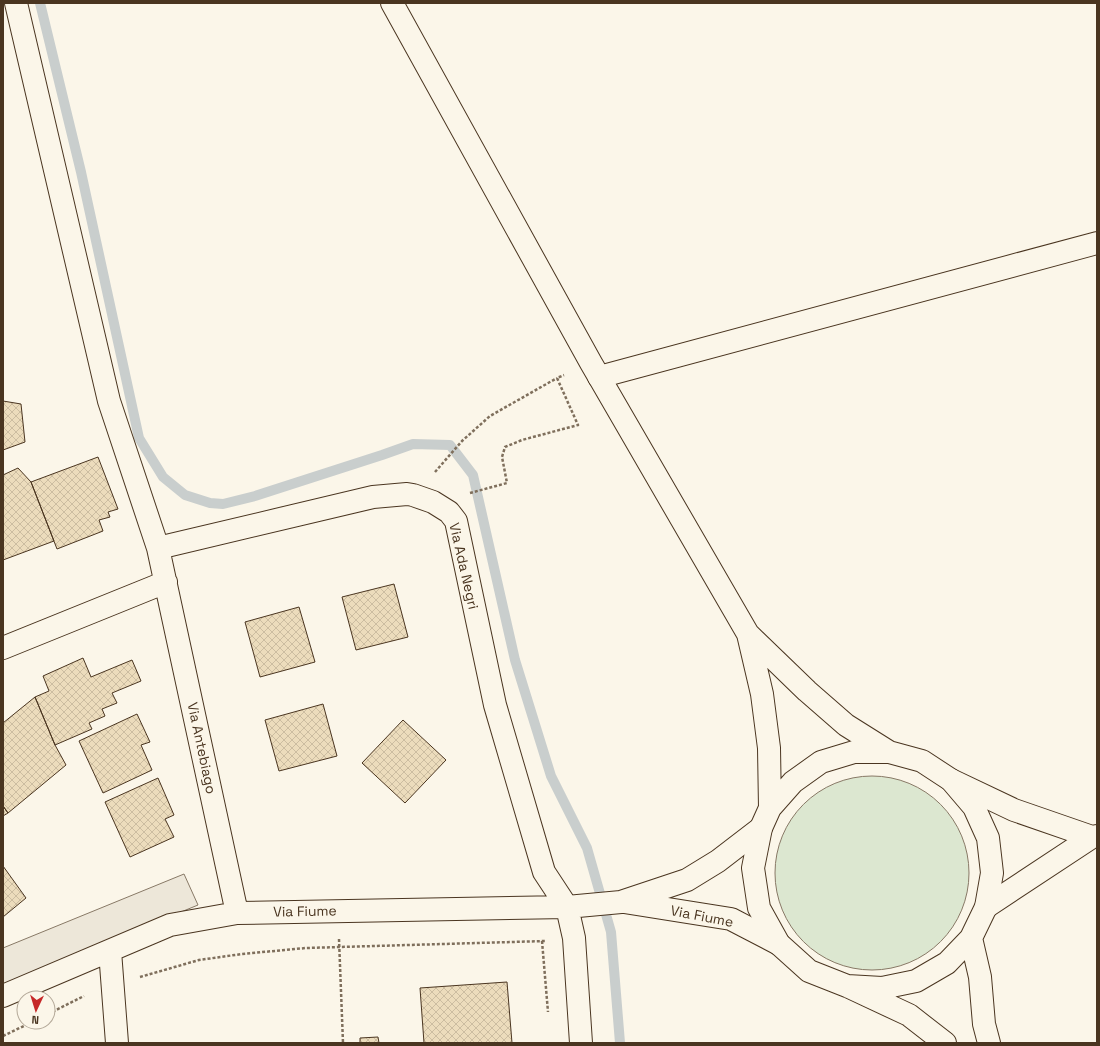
<svg xmlns="http://www.w3.org/2000/svg" width="1100" height="1046" viewBox="0 0 1100 1046" font-family="'Space Grotesk',sans-serif">
<style>
.green{fill:#dce7d0;stroke:#887966}
.parking{fill:#ede7d9;stroke:#887966}
.lines{fill:none;stroke-linecap:round;stroke-linejoin:round}
.stream{stroke:#c9cecd;stroke-width:10}
.building{fill:url(#building-cross-hatch);stroke:#4a3520}
.minor-casing{stroke:#4a3520;stroke-width:24}
.tertiary-casing{stroke:#4a3520;stroke-width:24}
.primary-casing{stroke:#4a3520;stroke-width:24}
.path{stroke:#7f6f5c;stroke-width:2.5;stroke-dasharray:3 2;stroke-linecap:butt}
.minor{stroke:#fbf6e9;stroke-width:22}
.tertiary{stroke:#fbf6e9;stroke-width:22}
.primary{stroke:#fbf6e9;stroke-width:22}
.labels{text-anchor:middle;stroke-width:3;stroke-linejoin:round;paint-order:stroke}
.street-label{font-size:14px;fill:#4a3520;stroke:#fbf6e9}
</style>
<defs>
<pattern id="building-cross-hatch" width="8" height="8" patternUnits="userSpaceOnUse"><rect width="8" height="8" fill="#ecdcbc"/><path d="M0 0l8 8M0 8l8-8" fill="none" stroke="#ccbda1"/></pattern>
</defs>
<rect width="100%" height="100%" fill="#fbf6e9"/>
<path class="green" d="M775 873a97 97 0 1 1 194 0a97 97 0 1 1-194 0Z"/>
<path class="parking" d="M184 874 198 905 3 985V948Z"/>
<g class="lines">
<path class="stream" d="M40 3 81 172 139 438 163 477 185 495 210 503 223 504 255 496 382 455 413 444 450 445 473 475 515 660 551 776 587 848 611 932 620 1043"/>
</g>
<path class="building" d="M3 401 21 404 25 442 3 450Z
M98 457 118 509 108 512 110 517 99 520 103 531 57 549 31 482Z
M18 468 31 482 54 541 3 560V475Z
M394 584 408 637 356 650 342 597Z
M299 607 315 662 260 677 245 622Z
M83 658 91 677 132 660 141 681 112 693 117 703 102 709 105 716 89 723 92 729 55 745 35 697 49 691 43 676Z
M35 697 55 745 66 765 8 813 3 806V723Z
M323 704 337 756 279 771 265 720Z
M137 714 150 742 141 745 152 770 103 793 79 741Z
M403 720 446 760 405 803 362 763Z
M158 778 174 815 165 819 174 837 130 857 105 802Z
M3 806 8 813 3 816Z
M3 866 26 898 3 917Z
M507 982 512 1043H424L420 988Z
M378 1037 379 1043H360V1038Z"/>
<g class="lines">
<defs>
<path id="minor" d="M16 3 109 401 158 548 237 913
M599 377 1097 243
M158 548 373 497 407 494 413 495 433 502 449 512 456 521 495 705 544 872 567 907 574 938 581 1043
M3 648 166 582
M624 902 731 919 779 944
M110 951 117 1043
M3 996 170 925 237 913 567 907 621 902 687 880 718 861 761 828"/>
<path id="tertiary" d="M951 780 1014 810 1092 837
M986 907 1092 837 1097 836"/>
<path id="primary" d="M392 3 591 363 748 634 807 691 846 725 889 752 922 761 951 780 974 807 988 838 992 873 986 907 971 938 947 963 916 981 882 988 847 986
M748 634 762 694 769 748 770 808
M889 752H854L821 762 793 782 770 808 761 828 753 868 759 908 779 944 809 971 847 986 909 1015 945 1043
M971 938 980 977 984 1024 989 1043"/>
</defs>
<use href="#minor" class="minor-casing"/>
<use href="#tertiary" class="tertiary-casing"/>
<use href="#primary" class="primary-casing"/>
<path class="path" d="M435 472 462 441 490 416 557 378
M470 493 507 483 502 457 505 447 522 440 578 425 557 378 564 375
M339 939 343 1043
M542 941 548 1012
M140 977 199 960 242 954 306 948 546 941
M48 1014 84 996
M3 1036 32 1022"/>
<use href="#minor" class="minor"/>
<use href="#tertiary" class="tertiary"/>
<use href="#primary" class="primary"/>
</g>
<g class="labels">
<g class="street-label">
<text transform="translate(464 566) rotate(77)" y="5">Via Ada Negri</text>
<text transform="translate(202 748) rotate(78)" y="5">Via Antebiago</text>
<text transform="translate(305 911) rotate(-1)" y="5">Via Fiume</text>
<text transform="translate(702 916) rotate(11)" y="5">Via Fiume</text>
</g>
</g>
<rect width="1100" height="1046" fill="none" stroke="#4a3520" stroke-width="8"/>
<g transform="translate(36 1010) rotate(184)"><circle r="19" fill="#fbf6e9" stroke="#b4a999"/>
<path d="M0-3L7 15L0 10L-7 15Z" fill="#c62828"/>
<text y="-6" font-size="11" font-weight="bold" text-anchor="middle" fill="#4a3520">N</text>
</g>
</svg>
